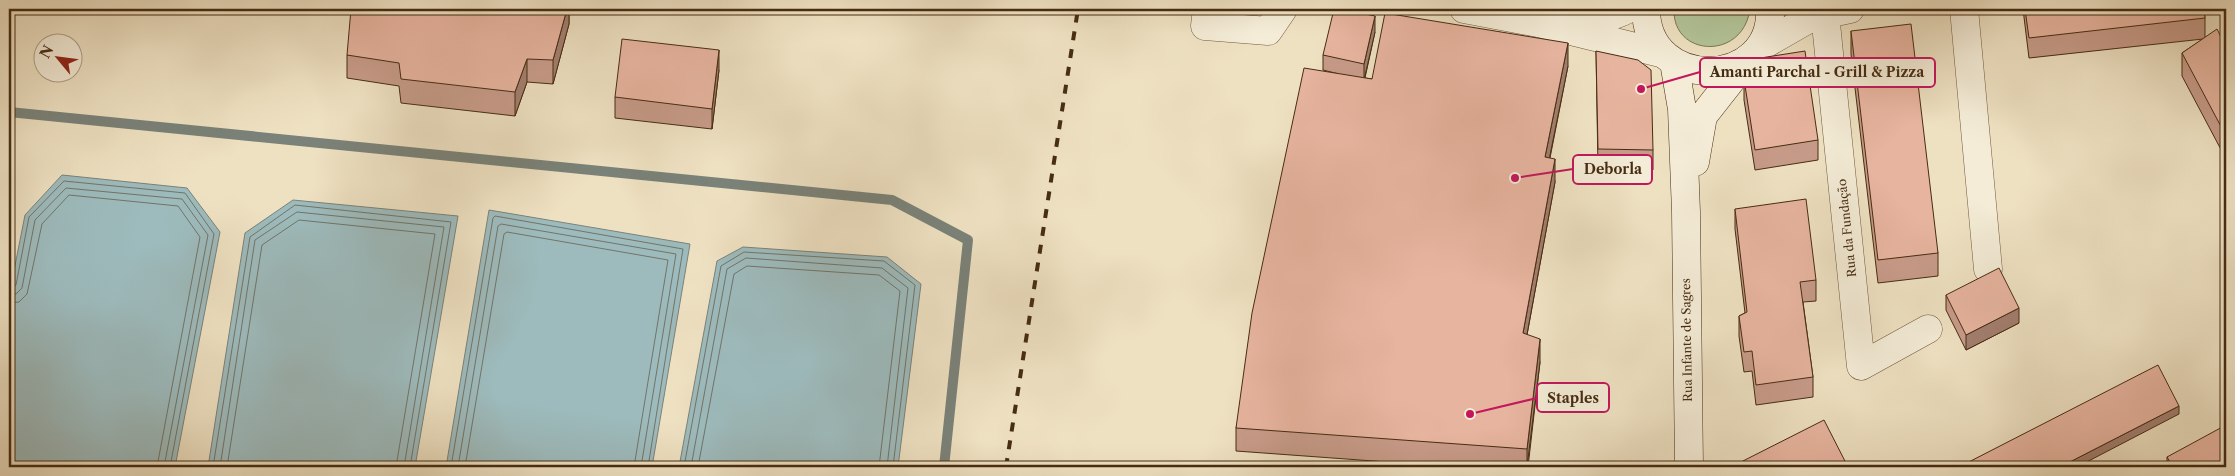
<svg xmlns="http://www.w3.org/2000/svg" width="2235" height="476" viewBox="0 0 2235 476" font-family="'Libre Caslon Text',serif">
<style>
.green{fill:#b2c498;stroke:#7c7855}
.water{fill:#9dbbbd;stroke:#7a8279}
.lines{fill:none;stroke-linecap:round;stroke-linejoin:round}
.shore{stroke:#727468;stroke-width:1}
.stream{stroke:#7a8279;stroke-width:10}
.minor-casing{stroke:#70593e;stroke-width:29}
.secondary-casing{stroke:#462c12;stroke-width:29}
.minor{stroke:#f4ecd7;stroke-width:28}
.secondary{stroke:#f4ecd7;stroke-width:28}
.rail{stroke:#462c12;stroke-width:4;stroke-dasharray:9 9;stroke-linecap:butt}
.wall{fill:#c79b89;stroke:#462c12}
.shaded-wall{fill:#a27e6f;stroke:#462c12}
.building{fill:#e7b49f;stroke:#462c12}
.labels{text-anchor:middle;stroke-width:4.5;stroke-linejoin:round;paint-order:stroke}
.street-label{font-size:12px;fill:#462c12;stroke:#f4ecd7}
.leader{fill:none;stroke:#c2185b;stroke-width:2}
.callout-dot{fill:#c2185b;stroke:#f4ecd7;stroke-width:2}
.callout{fill:#f4ecd7;stroke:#c2185b;stroke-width:2}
.callout-label{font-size:14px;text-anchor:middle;font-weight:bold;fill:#462c12}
</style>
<rect width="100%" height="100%" fill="#eee1c2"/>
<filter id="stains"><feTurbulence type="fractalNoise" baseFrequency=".004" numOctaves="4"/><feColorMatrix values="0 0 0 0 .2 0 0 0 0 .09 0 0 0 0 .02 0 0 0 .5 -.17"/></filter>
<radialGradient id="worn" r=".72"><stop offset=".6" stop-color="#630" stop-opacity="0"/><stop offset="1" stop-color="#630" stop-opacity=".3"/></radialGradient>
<path class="green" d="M1674 9H1750C1743 61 1672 57 1674 9Z"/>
<path class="water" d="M62 175 187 188 220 232 175 467H9V296L25 215Z
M293 200 458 216 415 467H208L245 233Z
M489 210 690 244 652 467H446Z
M743 247 887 257 921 284 898 467H679L717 261Z"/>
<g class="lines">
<path class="shore" d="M9 290 16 285 29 217 64 181 185 193 214 234 170 467
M9 296 16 294 22 288 35 220 66 188 182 199 208 235 164 467
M9 303 19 302 27 294 42 224 69 195 178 206 200 237 157 467
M213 467 250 237 295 205 451 222 410 467
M220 467 255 240 297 212 444 227 404 467
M227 467 262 245 299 220 435 234 396 467
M451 467 493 218 495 216 683 249 648 467
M458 467 498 226 501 224 676 254 641 467
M465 467 504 234 507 232 668 260 634 467
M684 467 721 266 744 252 884 261 915 285 893 467
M691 467 727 269 746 258 882 268 908 288 887 467
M698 467 734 274 747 266 879 275 900 291 879 467"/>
<path class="stream" d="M9 112 892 200 968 240 944 467"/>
<defs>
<path id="minor" d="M1207 9 1205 26 1268 31 1283 9
M1464 9 1538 23 1664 54
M1964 9 1988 269
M1825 14 1861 366 1928 329
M1562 23C1583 23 1609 19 1628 9
M1760 47 1812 17 1850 9"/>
<path id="secondary" d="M1646 9C1646 93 1774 90 1770 9
M1674 62 1682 109 1686 212 1689 467
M1695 162 1703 116 1747 60"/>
</defs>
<use href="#minor" class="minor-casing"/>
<use href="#secondary" class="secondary-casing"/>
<use href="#minor" class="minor"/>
<use href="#secondary" class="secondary"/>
<path class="rail" d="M1006 467 1078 9"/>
</g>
<path class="wall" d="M569 9V24L553 84 527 82 515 116 401 103 399 86 347 78V55Z
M2023 9H2204L2205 18V37L2226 47V159L2182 76V53L2203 39 2029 58Z
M1851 31 1938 253V276L1878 283 1851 54Z
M1375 32 1365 78 1372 79 1568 66 1550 158 1555 182 1527 335 1540 362 1528 467H1456L1236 451V428L1339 74 1323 70V55Z
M1596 51 1653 150V170L1598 169Z
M1754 59 1818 140V160L1755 170 1744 100V79L1754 78Z
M719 70 712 129 615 118V97Z
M1735 209 1816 280V301L1803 302 1813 377V397L1756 405 1752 371 1744 372 1739 336V316L1745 313 1735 229Z
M1946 295 2019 323 1966 350 1946 310Z
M2167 457 2226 467H2168L2167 465Z"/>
<path class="shaded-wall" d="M567 9H569V24L553 84V60Z
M1375 16V32L1364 80V64Z
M1568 43V66L1545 180V157Z
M719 50V70L712 129V109Z
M527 59V82L515 116V92Z
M1555 159V182L1523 356V333Z
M2019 308V323L1966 350V335Z
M1540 339V362L1527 467V449Z
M2179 406V414L2077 467H2060Z"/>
<path class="building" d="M351 9H567L553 60 527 59 515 92 401 79 399 63 347 55Z
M1334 9H1341L1375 16 1364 64 1323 55Z
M2025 9H2204L2205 18 2029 38Z
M1385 13 1568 43 1545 157 1555 159 1523 333 1540 339 1527 449 1236 428 1252 313 1304 68 1372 79Z
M1911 24 1938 253 1878 260 1851 31Z
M2217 29 2226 47V136L2182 53Z
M622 39 719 50 712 109 615 97Z
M1596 51 1638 60 1651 70 1653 150 1598 149Z
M1805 51 1818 140 1755 150 1744 79 1757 78 1754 59Z
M1806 199 1816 280 1800 282 1813 377 1756 385 1752 351 1744 352 1739 316 1747 312 1735 209Z
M1999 268 2019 308 1966 335 1946 295Z
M2158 365 2179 406 2060 467H1959Z
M1824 420 1848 467H1738L1737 464Z
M2226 425V467H2173L2167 457Z"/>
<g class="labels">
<g class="street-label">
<text transform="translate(1847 228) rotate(-96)" y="4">Rua da Fundação</text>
<text transform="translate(1687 340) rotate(-91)" y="4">Rua Infante de Sagres</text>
</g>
</g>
<path class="leader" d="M1641 89L1700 72M1515 178L1573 169M1470 414L1537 398"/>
<g class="callout-dot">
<circle cx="1641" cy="89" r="5"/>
<circle cx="1515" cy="178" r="5"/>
<circle cx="1470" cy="414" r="5"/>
</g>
<g class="callout">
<rect x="1700" y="58" width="235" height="29" rx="5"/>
<rect x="1573" y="155" width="79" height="29" rx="5"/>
<rect x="1537" y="383" width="72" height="29" rx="5"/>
</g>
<g class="callout-label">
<text x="1817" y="77">Amanti Parchal - Grill &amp; Pizza</text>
<text x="1613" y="174">Deborla</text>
<text x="1573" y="403">Staples</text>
</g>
<rect width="2235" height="476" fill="none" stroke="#eee1c2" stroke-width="30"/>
<rect x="10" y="10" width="2215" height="456" fill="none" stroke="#462c12" stroke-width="2.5"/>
<rect x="15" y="15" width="2205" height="446" fill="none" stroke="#462c12"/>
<g transform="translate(58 58) rotate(299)"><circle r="24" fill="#f4ecd7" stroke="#ae9f88"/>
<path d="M0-4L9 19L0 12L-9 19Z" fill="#8f2418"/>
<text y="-8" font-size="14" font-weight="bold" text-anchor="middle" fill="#462c12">N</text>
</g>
<rect width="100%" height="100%" filter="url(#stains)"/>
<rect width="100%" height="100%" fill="url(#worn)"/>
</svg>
